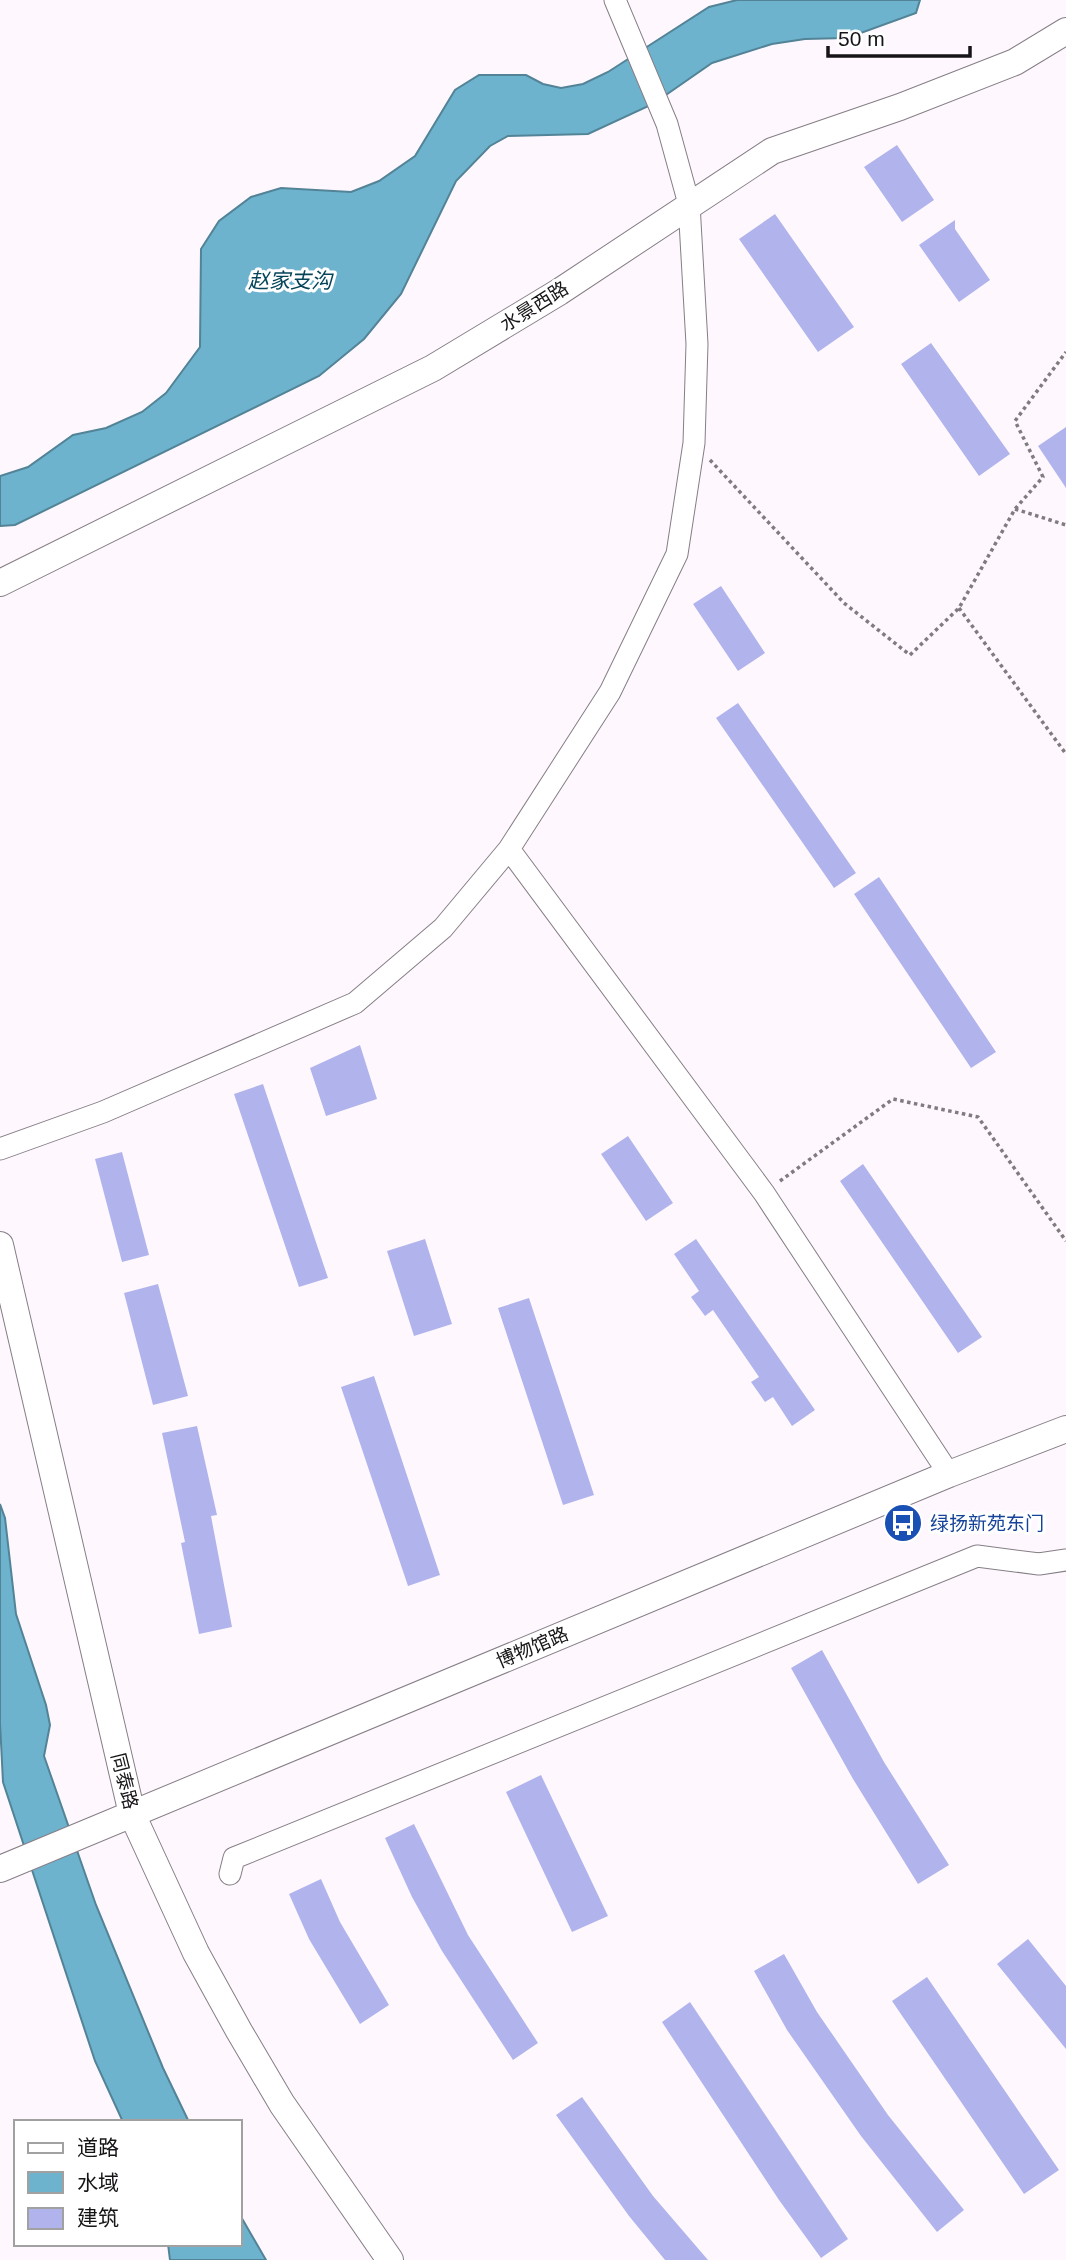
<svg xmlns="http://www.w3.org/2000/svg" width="1066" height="2260" viewBox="0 0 1066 2260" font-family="Helvetica,'Noto Sans SC',sans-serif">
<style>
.water{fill:#6db3ce;stroke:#538397;stroke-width:2}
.building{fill:#b1b4ec}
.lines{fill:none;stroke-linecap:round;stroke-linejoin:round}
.minor-casing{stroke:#867e86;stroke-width:23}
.tertiary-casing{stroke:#867e86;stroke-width:28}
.path{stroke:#7f7b7f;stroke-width:3.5;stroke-dasharray:3.5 3.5;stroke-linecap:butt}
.minor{stroke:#fff;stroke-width:21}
.tertiary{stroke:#fff;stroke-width:26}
.labels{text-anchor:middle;stroke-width:6;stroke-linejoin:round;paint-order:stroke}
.street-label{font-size:19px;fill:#171417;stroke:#fff}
.transit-label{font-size:19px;fill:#164399;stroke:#fff;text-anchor:start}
.water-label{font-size:21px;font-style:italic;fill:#044458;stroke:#fff}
</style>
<rect width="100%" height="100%" fill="#fef8fe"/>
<path class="water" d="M737 0H920L916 13 847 38 805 39 772 44 712 63 653 104 588 134 508 136 490 146 456 181 401 294 364 339 319 376 15 525 0 526V476L28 467 73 435 106 428 142 412 166 393 200 347 201 249 219 221 251 197 281 188 351 192 379 181 415 156 455 90 479 75H526L543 84 561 88 583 84 608 72 709 7Z
M0 1504 5 1518 16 1614 46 1705 50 1725 44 1756 96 1905 163 2068 189 2122H123L95 2061 3 1782 0 1723Z
M240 2215 266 2260H170L168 2244H240Z"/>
<path class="building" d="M897 145 934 200 902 222 864 167Z
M775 214 854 327 818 352 739 239Z
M955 220V229L990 280 959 302 919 245Z
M931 343 1010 454 979 476 901 364Z
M1066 427V488L1038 446Z
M721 586 765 653 738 671 693 604Z
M738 703 856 873 834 888 716 718Z
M879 877 996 1052 971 1068 854 894Z
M360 1045 377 1099 326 1116 310 1068Z
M263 1084 328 1278 299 1287 234 1094Z
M628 1136 673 1203 646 1221 601 1154Z
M122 1152 149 1255 122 1262 95 1159Z
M863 1164 982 1337 958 1353 840 1181Z
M425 1239 452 1324 414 1336 387 1251Z
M696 1239 815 1410 792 1426 773 1397 765 1402 751 1382 759 1377 713 1310 705 1316 691 1297 699 1291 674 1254Z
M158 1284 188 1396 153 1405 124 1293Z
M529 1298 594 1495 563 1505 498 1308Z
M374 1376 440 1575 408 1586 341 1387Z
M197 1426 217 1515 211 1516 232 1627 199 1634 181 1543 185 1542 162 1433Z
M822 1650 884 1762 949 1865 918 1884 853 1779 791 1668Z
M541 1775 608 1916 572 1932 506 1792Z
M414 1824 468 1935 538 2043 513 2060 442 1951 412 1897 385 1838Z
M321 1879 340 1922 389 2005 360 2024 309 1939 289 1894Z
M1028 1939 1066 1986V2049L997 1964Z
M784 1954 817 2012 888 2115 964 2210 937 2232 861 2136 787 2030 754 1971Z
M927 1977 1059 2170 1024 2194 892 2001Z
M690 2002 848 2239 821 2258 779 2200 662 2022Z
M582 2097 653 2196 708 2260H665L629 2216 556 2115Z"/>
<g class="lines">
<defs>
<path id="minor" d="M509 849 764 1193 949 1474
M0 1149 103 1112 355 1003 443 928 509 849 610 692 677 554 694 443 697 344 689 204 667 124 615 0
M230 1874 234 1858 977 1556 1039 1564 1066 1560"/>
<path id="tertiary" d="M0 583 433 368 559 292 772 151 900 107 1015 62 1066 31
M0 1245 132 1814 196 1953 239 2031 282 2104 390 2260
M0 1869 949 1474 1066 1429"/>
</defs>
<use href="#minor" class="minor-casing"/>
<use href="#tertiary" class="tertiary-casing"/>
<path class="path" d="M710 460 844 603 910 655 959 608 1015 509 1043 477 1015 421 1066 352
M1015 509 1066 525
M959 608 1066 754
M780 1181 893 1099 978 1117 1066 1241"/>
<use href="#minor" class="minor"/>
<use href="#tertiary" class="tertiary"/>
</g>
<defs>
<symbol id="bus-disc" viewBox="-11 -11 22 22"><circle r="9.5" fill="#1a4fb4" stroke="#fff"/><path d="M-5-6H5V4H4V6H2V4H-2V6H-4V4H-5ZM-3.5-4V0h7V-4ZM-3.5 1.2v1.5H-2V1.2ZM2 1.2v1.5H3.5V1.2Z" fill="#fff"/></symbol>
</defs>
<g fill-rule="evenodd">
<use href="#bus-disc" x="881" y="1501" width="44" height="44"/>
</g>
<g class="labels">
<g class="street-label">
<text transform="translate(534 306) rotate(-32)" y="7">水景西路</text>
<text transform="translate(532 1647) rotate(-23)" y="7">博物馆路</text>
<text transform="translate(125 1781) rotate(76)" y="7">同泰路</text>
</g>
<g class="transit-label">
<text x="930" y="1530">绿扬新苑东门</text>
</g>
<g class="water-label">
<text x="290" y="288">赵家支沟</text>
</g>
</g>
<rect x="14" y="2120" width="228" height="126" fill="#ffffff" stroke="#a2a1a2" stroke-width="2"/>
<rect x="28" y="2143" width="35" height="10" fill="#ffffff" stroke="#a2a1a2" stroke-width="2"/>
<text x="77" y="2155" font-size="21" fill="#171417">道路</text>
<rect x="28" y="2172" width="35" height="21" fill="#6db3ce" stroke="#a2a1a2" stroke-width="2"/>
<text x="77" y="2190" font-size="21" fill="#171417">水域</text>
<rect x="28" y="2208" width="35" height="21" fill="#b1b4ec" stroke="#a2a1a2" stroke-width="2"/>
<text x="77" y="2225" font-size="21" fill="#171417">建筑</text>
<path d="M828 46v10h142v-10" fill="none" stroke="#171417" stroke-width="3.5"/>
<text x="838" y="46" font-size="21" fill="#171417" stroke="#ffffff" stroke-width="5" paint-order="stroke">50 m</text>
</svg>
